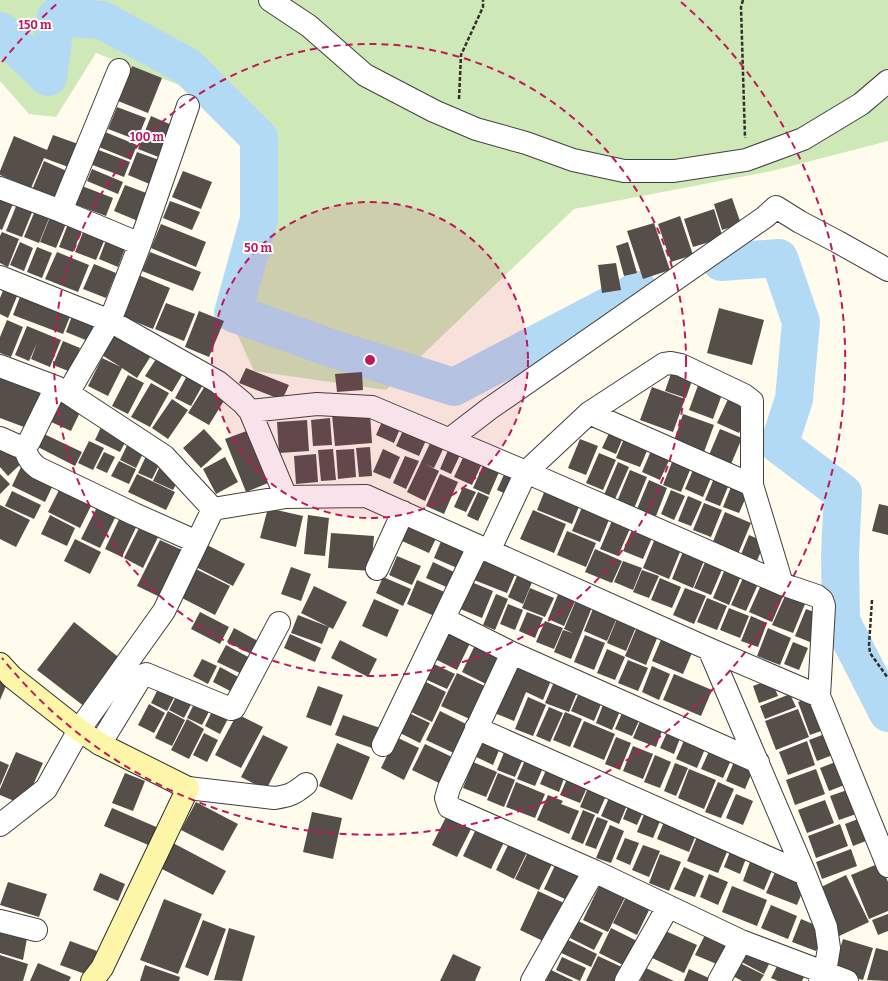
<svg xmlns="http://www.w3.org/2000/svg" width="888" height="981" viewBox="0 0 888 981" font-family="Bitter,serif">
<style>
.green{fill:#cfe8b7}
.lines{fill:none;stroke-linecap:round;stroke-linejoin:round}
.river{stroke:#b3daf5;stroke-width:38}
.building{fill:#554e49}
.street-casing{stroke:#404040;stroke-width:24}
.secondary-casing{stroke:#2f2f2f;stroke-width:24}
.path{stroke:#2f2f2f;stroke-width:2.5;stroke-dasharray:4 2;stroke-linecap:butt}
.street{stroke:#fff;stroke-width:22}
.secondary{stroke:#fdf6a9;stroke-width:22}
.ring{fill:none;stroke:#c2185b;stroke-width:2;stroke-dasharray:7 5}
.centre{fill:#c2185b;stroke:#fff;stroke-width:2}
.ring-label{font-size:12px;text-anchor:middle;font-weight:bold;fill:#c2185b;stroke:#fff;stroke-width:4;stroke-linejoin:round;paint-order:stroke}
</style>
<rect width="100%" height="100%" fill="#fffced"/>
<path class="green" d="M0 0H888V141L772 171 574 209 386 390 254 371 224 305 242 240 250 152 182 86 96 53 56 117 29 114 0 81Z"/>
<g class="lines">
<path class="river" d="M0 31 48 77 56 17 102 20 188 67 259 138V219L233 313 328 347 454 387 639 290
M721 262 779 258 801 322 794 399 779 445 843 493 840 556 841 621 888 713"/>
</g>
<path class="building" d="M132 66 162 78 148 113 118 101Z
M117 107 146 118 137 140 108 129Z
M151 116 174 126 161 158 138 149Z
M105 132 137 145 131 160 99 147Z
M53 135 81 145 71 168 44 158 31 188 0 175V171L14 136 47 150Z
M96 149 130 162 124 177 90 164Z
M137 152 162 161 152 185 128 175Z
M44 161 69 172 57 200 32 190Z
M92 169 123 182 118 194 87 181Z
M183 171 212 182 201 209 172 197Z
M125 185 149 194 138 221 114 211Z
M82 186 113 198 106 216 74 204Z
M0 193 15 199 2 230 0 229Z
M732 198 741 224 722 230 714 204Z
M19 199 35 205 22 237 6 231Z
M170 201 200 212 192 230 163 218Z
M37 206 52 211 39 243 24 237Z
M714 209 723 238 693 247 684 219Z
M52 212 68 219 56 248 40 242Z
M680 216 693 255 671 262 658 224Z
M70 219 84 225 73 252 59 247Z
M654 223 670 270 643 279 627 231Z
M161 224 206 242 196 267 151 248Z
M86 225 107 234 96 260 75 252Z
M2 232 19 239 8 267 0 263V236Z
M108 235 127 243 118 267 99 259Z
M20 242 33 248 24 271 10 265Z
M628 242 637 273 624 276 616 246Z
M37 247 52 253 42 278 27 272Z
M57 252 89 265 78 292 45 279Z
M150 252 201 272 193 291 142 271Z
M616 263 621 290 602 293 598 265Z
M94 264 116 273 106 298 83 289Z
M136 274 170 288 153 329 119 315Z
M6 283 20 289 8 318 0 314V298Z
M23 289 73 309 63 334 13 315Z
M166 303 195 314 184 341 155 329Z
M75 308 102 319 93 343 66 332Z
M719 308 764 320 752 365 707 353Z
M199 311 224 321 209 357 185 347Z
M7 320 23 327 11 357 0 353V337Z
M27 326 61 340 50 367 31 359 37 343 29 361 15 355Z
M117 327 154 351 137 378 122 368 108 396 88 386 102 358 121 367 100 354Z
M63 341 80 348 71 372 53 365Z
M158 356 184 372 172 392 145 376Z
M674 365 695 372 686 398 665 391Z
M0 368 50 387 32 430 0 418Z
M246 368 289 385 282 400 239 383Z
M189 372 205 381 191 406 175 398Z
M362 372 363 390 337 392 335 374Z
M128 375 144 383 128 414 112 406Z
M700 380 724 389 713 419 689 410Z
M151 383 169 393 150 427 131 417Z
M205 386 225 399 209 425 188 413Z
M652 387 685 399 673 432 640 420Z
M61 395 83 406 71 431 49 421Z
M729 397 751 407 739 433 717 423Z
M172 399 188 410 168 439 152 428Z
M370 413 372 443 335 446 332 415Z
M683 414 714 425 704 452 674 441Z
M384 417 402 424 394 443 376 435Z
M330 418 332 445 313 446 311 420Z
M307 420 309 451 279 453 277 422Z
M103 423 129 435 120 452 95 440Z
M405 426 428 436 419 456 396 446Z
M204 429 222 449 201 468 183 448Z
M252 429 273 481 246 492 225 439Z
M611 429 624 435 616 454 602 448Z
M720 429 742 438 731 464 709 455Z
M44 434 82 452 75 466 38 447Z
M626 434 650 444 640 467 616 458Z
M433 437 446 443 434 468 425 464 439 471 425 501 407 492Z
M130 439 146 447 136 468 120 460Z
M580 439 598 446 586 475 568 468Z
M89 441 104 448 93 470 78 463Z
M653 446 672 454 660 480 642 472Z
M370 447 372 476 359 477 356 448Z
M449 448 461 453 451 474 440 469Z
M333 449 336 480 321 481 318 450Z
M354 449 356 477 338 479 336 450Z
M383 449 400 457 390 479 373 472Z
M467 449 485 457 472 485 454 477Z
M0 450 25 460 8 476 0 467Z
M104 452 115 457 107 473 96 468Z
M148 452 162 459 152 479 138 473Z
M599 453 616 460 603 490 586 483Z
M316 454 318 482 296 484 294 456Z
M405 456 419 461 406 489 393 483Z
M225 457 238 482 216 494 203 469Z
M674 457 692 465 681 492 663 485Z
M119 461 136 469 129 484 111 476Z
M618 462 629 467 615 499 604 495Z
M484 463 500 470 489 495 473 488Z
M696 463 714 471 703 497 685 489Z
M160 466 180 476 173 490 153 481Z
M21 467 54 483 45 502 12 486Z
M506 470 521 477 513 497 497 490Z
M630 470 647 477 633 511 616 504Z
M0 474 10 484 0 494Z
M137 474 175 492 166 510 128 492Z
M440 474 458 482 444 514 426 506Z
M715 476 730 482 720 506 705 500Z
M649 480 667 488 656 516 637 509Z
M733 482 750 488 739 513 723 507Z
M463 487 476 492 466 512 454 507Z
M60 488 92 504 80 528 48 512Z
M545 490 580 504 572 524 537 510Z
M671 490 685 496 674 520 661 514Z
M12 491 41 505 34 519 5 506Z
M478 492 489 497 478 521 467 516Z
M688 496 702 502 691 526 678 521Z
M704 503 722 510 711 537 693 530Z
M879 504 888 506V535L872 531Z
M0 505 30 520 16 547 0 539Z
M98 505 117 514 100 548 81 539Z
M583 505 610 517 600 542 572 531Z
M268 508 303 516 296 547 260 538Z
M533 510 566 524 554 553 520 539Z
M123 511 140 519 122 557 105 549Z
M725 512 751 523 738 554 712 544Z
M50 515 75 528 67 546 41 534Z
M308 515 329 518 325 556 304 554Z
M614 516 632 524 618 556 600 549Z
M413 518 440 530 429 553 402 541Z
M141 524 160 533 143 568 124 558Z
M634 525 654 533 643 559 623 551Z
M567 531 596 543 586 567 557 555Z
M331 533 374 536 371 571 328 568Z
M749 535 765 542 756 563 740 557Z
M656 536 682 547 669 579 643 568Z
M75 539 101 552 90 574 64 561Z
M442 539 473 552 464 571 434 558Z
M160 540 182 550 160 597 137 586Z
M205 544 245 564 233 586 194 566Z
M595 549 622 561 612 583 585 572Z
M684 549 705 558 693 588 672 579Z
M486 552 519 565 507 593 474 580Z
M397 556 421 566 412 585 389 575Z
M706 560 723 567 711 595 694 588Z
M623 561 642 568 633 590 614 582Z
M433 562 458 574 451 589 426 578Z
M291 567 311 574 301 601 281 594Z
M196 569 230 586 215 615 182 598Z
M520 569 535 575 523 604 508 597Z
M725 569 741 576 729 605 713 598Z
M642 570 659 576 649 598 633 592Z
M383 577 411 589 403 606 376 593Z
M660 578 681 587 672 608 651 600Z
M743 578 758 584 746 611 731 605Z
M417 580 449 594 439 618 407 604Z
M469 581 493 591 482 618 458 608Z
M761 585 784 594 772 622 749 612Z
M314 586 347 602 333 629 301 613Z
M530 588 554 598 545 617 522 608Z
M685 588 706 596 694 624 673 615Z
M559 592 576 599 564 626 548 619Z
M579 593 595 600 571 659 554 652 563 630 573 633 564 629Z
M496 594 508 599 495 630 483 625Z
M785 596 805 604 793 633 772 625Z
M707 598 727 606 717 630 697 622Z
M374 599 399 610 387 637 362 626Z
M508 604 523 610 515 630 500 624Z
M595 604 619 613 607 641 584 631Z
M729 608 749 616 740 638 720 630Z
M806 609 822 615 810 642 795 636Z
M200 612 229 627 220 644 191 629Z
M527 612 543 618 535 638 519 631Z
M619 614 638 622 626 651 607 643Z
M298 615 329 627 322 644 291 633Z
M751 616 767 623 758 647 741 641Z
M545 621 563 628 554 649 536 642Z
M74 622 126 663 89 710 37 670Z
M639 622 660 631 646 665 625 656Z
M234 628 258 641 251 654 227 642Z
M768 628 791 638 780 665 757 656Z
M447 629 471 641 457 670 433 658Z
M290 634 321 648 315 662 284 648Z
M585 635 605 643 594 670 574 662Z
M663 635 694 648 683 674 652 661Z
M340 640 377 659 368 677 331 658Z
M793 642 808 648 799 670 784 664Z
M476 643 505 657 490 686 462 672Z
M226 645 252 659 244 675 217 662Z
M607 649 625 657 615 680 597 673Z
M518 658 554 673 543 700 526 692 514 721 492 712Z
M202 659 217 666 208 684 193 676Z
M628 660 648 668 638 691 618 683Z
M432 663 455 674 447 689 425 679Z
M652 666 670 674 659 700 642 692Z
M220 667 242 679 234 693 213 682Z
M457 673 487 687 472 720 441 706Z
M674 674 712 690 701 716 663 700Z
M557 675 580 685 569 712 545 703Z
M0 678 8 681 0 700Z
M771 679 778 696 759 703 753 686Z
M162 681 178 690 167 711 151 703Z
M424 681 446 692 432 722 409 711Z
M318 686 343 695 331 726 306 717Z
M581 688 604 697 594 721 571 711Z
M180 689 195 697 184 718 169 710Z
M790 694 796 707 765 719 760 706Z
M817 695 829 728 810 735 798 702Z
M528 697 546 705 533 736 515 729Z
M606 697 623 704 612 730 596 723Z
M197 698 212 706 202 725 187 718Z
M149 704 165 713 154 733 138 725Z
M626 704 643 712 632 736 615 729Z
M214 707 230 715 220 734 205 726Z
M549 707 563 713 550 742 536 736Z
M798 709 809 737 776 750 765 721Z
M168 711 185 720 172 746 155 738Z
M440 711 472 727 458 755 426 740Z
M407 712 430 723 420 743 398 732Z
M565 712 582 719 570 747 553 740Z
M237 714 263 727 241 768 215 755Z
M643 714 665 723 656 747 633 738Z
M343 715 380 728 372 748 335 735Z
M187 719 204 729 189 759 171 750Z
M584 721 615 734 604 760 573 747Z
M669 728 682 733 674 754 660 748Z
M830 732 838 753 817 761 809 740Z
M204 733 218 740 207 762 193 755Z
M263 735 288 747 266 790 241 777Z
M480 735 502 743 493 765 472 755Z
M686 736 707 744 697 768 676 759Z
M396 737 419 748 404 780 381 768Z
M616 737 631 743 620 770 605 764Z
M807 741 815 765 788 775 779 752Z
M337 743 370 757 352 800 319 786Z
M425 744 452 757 439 783 412 770Z
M507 745 526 752 515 777 497 770Z
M633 746 653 754 643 779 623 771Z
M710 749 732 758 723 778 701 769Z
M16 752 43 763 24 805 0 795V789Z
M528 753 546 761 535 786 517 779Z
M655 755 671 762 660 788 644 782Z
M736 757 755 765 745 789 726 781Z
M843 759 852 782 829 791 820 768Z
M0 761 9 765 0 786Z
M473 762 497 772 486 797 463 788Z
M549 763 567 770 559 792 540 784Z
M675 763 688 768 676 796 664 791Z
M689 769 716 780 704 809 678 798Z
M816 769 825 794 795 805 786 780Z
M570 772 590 781 580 803 560 795Z
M125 773 145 781 133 811 112 803Z
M498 773 515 780 504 807 487 800Z
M591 781 609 789 598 814 580 807Z
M516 782 545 794 535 818 506 807Z
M718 782 734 789 721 818 705 812Z
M850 789 859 813 839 820 830 796Z
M612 791 630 798 619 824 601 816Z
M736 794 753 801 743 825 726 818Z
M548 795 563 801 561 804 579 811 569 834 537 820Z
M631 799 646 805 637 825 623 819Z
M825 800 834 823 807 833 798 810Z
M196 802 238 824 223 851 181 830Z
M647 807 663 814 653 838 637 832Z
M112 808 161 829 153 847 104 826Z
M583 810 595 815 583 844 571 839Z
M449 811 474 823 457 857 432 845Z
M312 812 342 818 333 859 303 852Z
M597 817 608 821 596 849 585 845Z
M666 817 698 830 689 852 657 839Z
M863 817 871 839 853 846 845 824Z
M840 824 848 846 816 858 808 836Z
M478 825 506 838 491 869 463 856Z
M610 825 624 831 611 863 596 858Z
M699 832 730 845 718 873 687 861Z
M625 838 639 843 630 865 616 859Z
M510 841 528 850 514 879 496 870Z
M173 843 226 871 213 895 160 868Z
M643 845 660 851 649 877 632 870Z
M530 848 554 860 539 890 515 879Z
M731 849 747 856 740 874 724 867Z
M851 849 857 866 822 879 816 862Z
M660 854 681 862 669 891 649 883Z
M751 859 773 868 764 890 743 881Z
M557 861 580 872 567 900 544 889Z
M880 863 888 882V911L869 919 851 875Z
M684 867 704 876 695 897 674 889Z
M776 870 806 883 797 905 766 893Z
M100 873 125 884 118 901 93 890Z
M709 874 728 882 718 905 700 897Z
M846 875 869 922 837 937 815 890Z
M603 878 628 891 608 932 583 920Z
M8 882 47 894 39 917 0 905Z
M732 886 767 900 757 926 722 912Z
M538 891 564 903 545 942 520 930Z
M627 895 651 906 637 935 613 923Z
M164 899 202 914 178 974 140 960Z
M771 905 797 916 788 939 761 928Z
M888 914V931L878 935 872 920Z
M801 919 825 929 816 951 792 942Z
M203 920 226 929 208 976 185 967Z
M578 921 603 933 594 950 570 938Z
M0 924 28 933 23 960 0 953Z
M229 928 255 936 242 981 214 980Z
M611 928 637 941 625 966 599 953Z
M661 929 697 945 684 973 648 956Z
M708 929 731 940 719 965 695 955Z
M562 937 597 954 591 967 555 950Z
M843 939 873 948 863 980 833 971Z
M70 941 97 951 88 975 60 965Z
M745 947 771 960 764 974 738 960Z
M876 948 888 951V981L867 980Z
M453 954 481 967 475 981H440Z
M0 955 28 964 23 981H0Z
M598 956 624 968 618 981H586Z
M562 957 586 968 580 981 556 970Z
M738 962 764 975 760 981H742L731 975Z
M38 963 71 977 69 981H30Z
M778 964 804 977 802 981H778L771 978Z
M145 965 180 977 179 981H140Z
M646 968 674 981H640Z
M689 969 711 979 710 981H684Z
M551 970 574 981H546Z"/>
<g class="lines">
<defs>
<path id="street" d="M270 0 309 26 365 75 434 111 476 129 526 143 573 160 624 171H674L746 160 803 139 861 104 888 81
M0 188 61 211 140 244
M61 211 119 70
M0 277 110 321 218 382 243 403 250 411 286 497
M0 366 56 387 68 393 164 456 213 509
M68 393 110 321 140 244 188 106
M250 411 317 404 372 407 526 472 782 584
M589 413 752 485
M0 438 18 446H24L29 442 56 387
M450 439 489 409 765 217 776 207 800 222 838 242 888 270
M24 446C27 455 29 462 38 468L134 514 197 542
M213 509 286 497 366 496 709 649 819 696
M489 551 526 472 589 413 664 364 671 363 681 365 744 395 752 401V485L782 584 817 596 822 600 824 606 819 696 888 866
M377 569 403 512
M444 619 512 653 758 762
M709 649 805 874 826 927 829 948 825 972 820 981
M512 653 449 788 446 798 449 807 594 871 741 941 847 981
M476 728 805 874
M100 744 141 677 146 674 231 709 234 708 279 623
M383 745 478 547
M188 788 274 798C289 796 294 794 306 784
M0 825 46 789 79 730 164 611 213 509
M0 921 36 930
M532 981 594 871
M626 981 668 907
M719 981 741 941"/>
<path id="secondary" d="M0 664 12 677 79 730 100 744 188 788 102 968 92 981"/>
</defs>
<use href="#street" class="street-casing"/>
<use href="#secondary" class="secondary-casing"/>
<path class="path" d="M743 0 741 7 745 138
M459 99 461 55 483 7V0
M872 600 869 645 870 653 888 678"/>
<use href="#street" class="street"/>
<use href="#secondary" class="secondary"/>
</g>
<circle cx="370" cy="360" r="158" fill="#c2185b" fill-opacity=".12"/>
<g class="ring">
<circle cx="370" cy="360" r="158"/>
<circle cx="370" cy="360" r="316"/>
<path d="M2 62A474 474 0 0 1 59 2M681 2A474 474 0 1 1 2 658"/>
</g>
<circle cx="370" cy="360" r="6" class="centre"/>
<g class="ring-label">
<text x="35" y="29">150 m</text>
<text x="147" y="141">100 m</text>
<text x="258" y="252">50 m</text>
</g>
</svg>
